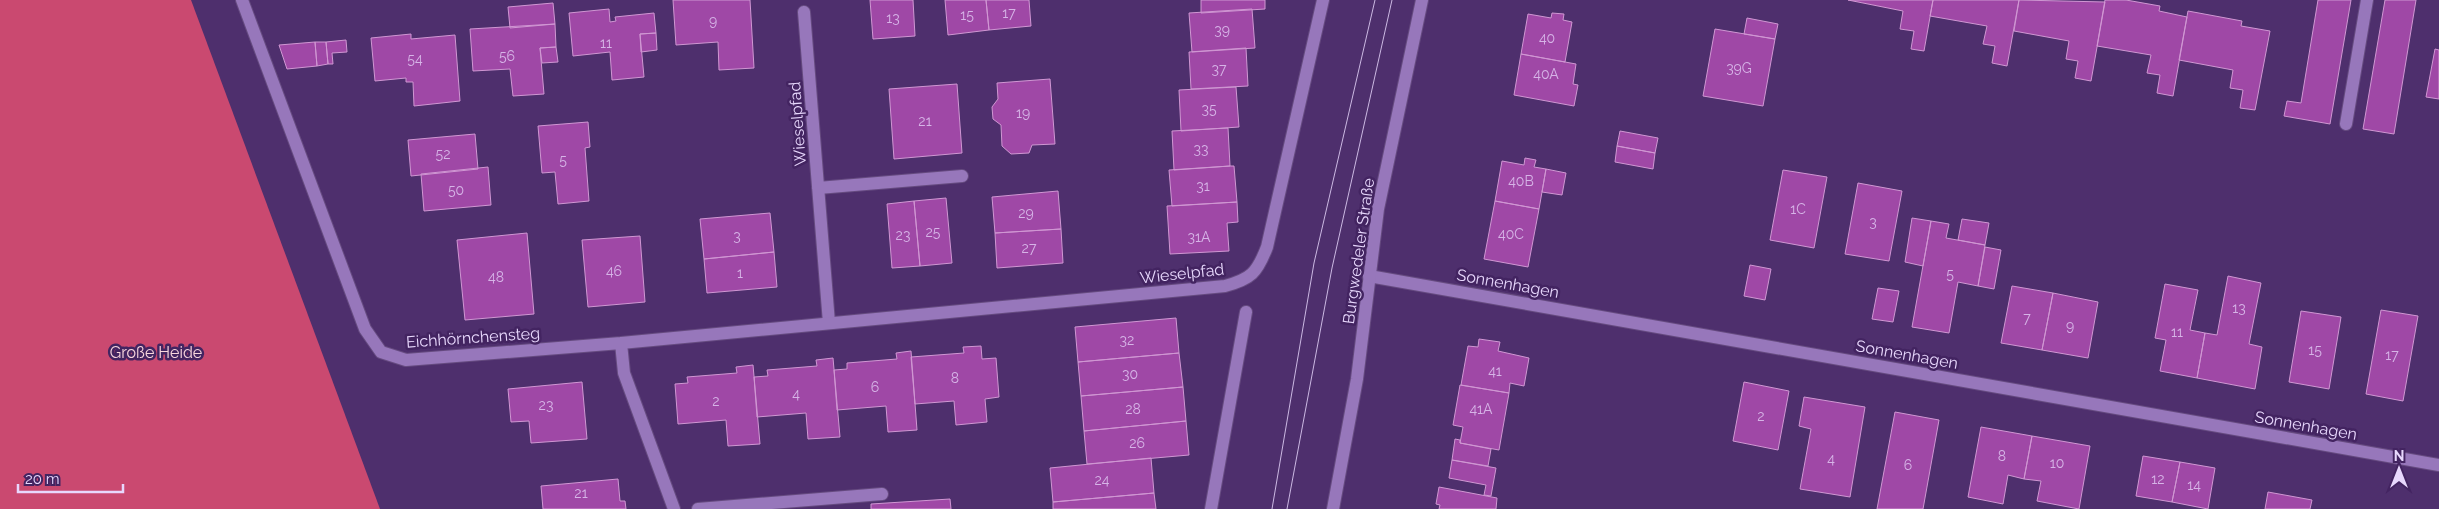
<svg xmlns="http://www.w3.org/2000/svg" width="2439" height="509" viewBox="0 0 2439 509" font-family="Raleway,sans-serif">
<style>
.forest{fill:#ca4970}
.building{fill:#9f48a6;stroke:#d097d3}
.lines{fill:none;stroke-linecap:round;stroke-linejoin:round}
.lane-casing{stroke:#664b80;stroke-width:14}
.street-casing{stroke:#664b80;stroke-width:14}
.secondary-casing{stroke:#664b80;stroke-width:14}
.lane{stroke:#9777bb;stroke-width:12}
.street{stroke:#9777bb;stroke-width:12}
.secondary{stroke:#9777bb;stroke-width:12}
.tram{stroke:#ccb9e3;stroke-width:1}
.labels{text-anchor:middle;stroke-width:5;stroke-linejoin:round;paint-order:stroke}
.number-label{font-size:14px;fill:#d6b4e7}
.street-label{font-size:16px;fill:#e8d8fd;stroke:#432461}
.park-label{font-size:16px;fill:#f8d6dd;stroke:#432461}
</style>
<rect width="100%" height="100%" fill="#4e2f6d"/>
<path class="forest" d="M0 0H191L380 509H0Z"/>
<path class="building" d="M673 0H750L754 68 719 70 718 42 676 45Z
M870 0H913L915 36 873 39Z
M945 0H986L989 30 948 35Z
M986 0H1029L1031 26 989 30Z
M1201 0H1265V9L1201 13Z
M1848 0H1933L1924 51 1911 49 1914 31 1900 29 1903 11Z
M1933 0H2019L2007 66 1992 63 1995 46 1983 44 1987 26 1930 16Z
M2019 0 2105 2 2091 81 2075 78 2078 61 2066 59 2069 41 2014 31Z
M2105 0H2126L2160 6 2159 11 2187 17 2173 96 2157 93 2160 75 2147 73 2151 55 2097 46Z
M2318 0H2351L2330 124 2284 116 2287 101 2301 103Z
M2385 0H2416L2394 134 2363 129Z
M553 3 555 24 510 28 508 7Z
M609 9 610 22 616 21 615 17 654 13 656 33 640 34 644 77 612 80 610 52 573 56 569 13Z
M1252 9 1255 48 1192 52 1189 13Z
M2188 11 2242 21 2241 26 2270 31 2255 110 2240 108 2243 90 2230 88 2233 70 2179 60Z
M1552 13 1564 14 1563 20 1572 22 1565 62 1521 54 1528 14 1551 18Z
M1747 18 1778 24 1775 39 1744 34Z
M555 24 556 47 540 48 544 94 513 96 510 69 473 71 470 29Z
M1715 29 1775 39 1763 106 1703 96Z
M656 33 657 50 641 52 640 34Z
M411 34V39L455 35 460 101 414 106 413 82H406V78L375 81 371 38Z
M346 40 347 52 332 53 333 64H328L326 42Z
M315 42H326L328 64 317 66Z
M315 42 317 66 287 69 279 45Z
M556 47 558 62 542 63 540 48Z
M1246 48 1248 86 1191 89 1189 52Z
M2435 49 2439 50V99L2426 97Z
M1521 54 1576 64 1573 84 1578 85 1574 106 1514 95Z
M1050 79 1055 144 1032 145 1029 153 1011 154 1002 146 1001 125 993 119 992 107 998 99 997 83Z
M957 84 962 153 894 159 889 89Z
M1236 87 1239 127 1181 131 1179 90Z
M588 122 590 147 585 148 589 201 558 204 555 172 542 173 538 126Z
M1228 128 1230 166 1174 170 1172 131Z
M1620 131 1658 138 1655 153 1617 146Z
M475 134 478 169 411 176 408 140Z
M1617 146 1655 153 1653 169 1615 162Z
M1525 158 1536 160 1534 167 1546 169 1539 209 1495 201 1502 161 1524 165Z
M1230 166H1234L1237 202 1172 206 1169 170Z
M488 167 491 205 424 211 421 174Z
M1546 169 1566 173 1562 195 1542 192Z
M1783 170 1827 177 1814 248 1770 240Z
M1858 183 1902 191 1889 261 1845 254Z
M1058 191 1061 229 995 233 992 197Z
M946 198 952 263 920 266 914 201Z
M914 201 920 266 892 268 887 204Z
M1495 201 1539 209 1528 267 1484 259Z
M1237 202 1238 222 1227 223 1229 251 1170 254 1167 206Z
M770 213 774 252 704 259 700 219Z
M1912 218 1931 221 1923 266 1905 262Z
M1962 219 1989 223 1985 245 1958 240Z
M1931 221 1949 224 1946 238 1985 245 1978 286 1958 282 1949 333 1912 327Z
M1061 229 1063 263 997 268 995 233Z
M527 233 534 314 465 320 457 240Z
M640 236 645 302 588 307 582 240Z
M1985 247 2001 250 1994 289 1978 286Z
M774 252 777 287 707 293 704 259Z
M1750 265 1771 269 1765 300 1744 296Z
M2228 276 2261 283 2249 344 2262 347 2255 389 2197 378 2205 333 2217 335Z
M2165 284 2198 290 2190 330 2205 333 2197 378 2160 371 2166 340 2155 338Z
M2012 286 2053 293 2042 350 2001 343Z
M1878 288 1899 291 1893 322 1872 319Z
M2053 293 2098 302 2088 358 2042 350Z
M2381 310 2418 316 2403 401 2366 394Z
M2301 311 2341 317 2329 389 2289 382Z
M1176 318 1179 353 1078 362 1075 327Z
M1479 339 1500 342 1498 351 1529 358 1524 386 1510 383 1509 393 1461 385 1468 346 1478 347Z
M981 346 982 359 996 358 999 397 985 399 987 422 956 425 954 401 915 404 911 357 964 353 963 347Z
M911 351 917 430 888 432 886 406 837 410 834 370 847 369V363L897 359 896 353Z
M1179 353 1183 387 1081 396 1078 362Z
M833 358 840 437 808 439 806 413 757 417 754 377 768 376 767 370 817 366 816 360Z
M753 365 760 444 728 446 726 420 678 424 675 384 688 383 687 377 737 373 736 367Z
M582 382 587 439 531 443 529 421 511 422 508 389Z
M1744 382 1789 391 1778 450 1733 441Z
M1460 385 1509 393 1499 450 1460 443 1463 427 1453 425Z
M1183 387 1186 421 1084 431 1081 396Z
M1804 397 1865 407 1850 497 1800 489 1811 429 1799 426Z
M1895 412 1939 420 1923 509H1877Z
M1186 421 1189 455 1087 464 1084 431Z
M1981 427 2032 436 2024 479 2008 475 2003 504 1968 497Z
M2032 436 2090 446 2079 509 2037 501 2041 481 2024 479Z
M1455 439 1460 440V443L1491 449 1488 466 1452 460Z
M2143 456 2180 462 2172 502 2136 496Z
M1151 458 1154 493 1053 502 1050 468Z
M1452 460 1496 468 1491 496 1484 495 1486 485 1449 478Z
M2180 462 2215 468 2208 509 2172 502Z
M618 479 620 501H625L626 509H543L541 486Z
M1439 487 1497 498 1496 509H1439L1440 505 1436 504Z
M2268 492 2312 500 2310 509H2265Z
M1154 493 1156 509H1053V502Z
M950 499 951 509H871V504Z"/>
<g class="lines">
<defs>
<path id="lane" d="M804 12 829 323
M2346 124 2367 0
M818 188 962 176
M698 509 882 494
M1211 509 1246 312"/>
<path id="street" d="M242 0 365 329 381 352 406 360 621 343 1225 286C1251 279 1257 273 1267 247L1323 0
M1369 276 2439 465
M621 343 624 373 674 509"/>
<path id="secondary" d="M1333 509 1357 379 1378 209 1422 0"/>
</defs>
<use href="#lane" class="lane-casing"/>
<use href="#street" class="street-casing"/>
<use href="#secondary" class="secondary-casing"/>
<use href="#lane" class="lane"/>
<use href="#street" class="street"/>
<use href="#secondary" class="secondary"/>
<path class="tram" d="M1272 509 1314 263 1375 0
M1287 509 1332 268 1392 0"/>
</g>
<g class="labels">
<g class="number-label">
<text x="1009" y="18">17</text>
<text x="967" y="20">15</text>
<text x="893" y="23">13</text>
<text x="713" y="26">9</text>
<text x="1222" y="35">39</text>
<text x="1547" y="43">40</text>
<text x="606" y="48">11</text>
<text x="507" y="61">56</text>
<text x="415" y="64">54</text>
<text x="1739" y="73">39G</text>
<text x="1219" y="74">37</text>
<text x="1546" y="79">40A</text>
<text x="1209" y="114">35</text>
<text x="1023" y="118">19</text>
<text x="925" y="126">21</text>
<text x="1201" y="154">33</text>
<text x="443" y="159">52</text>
<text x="563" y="165">5</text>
<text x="1521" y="186">40B</text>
<text x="1203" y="191">31</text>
<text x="456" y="195">50</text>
<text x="1798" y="214">1C</text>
<text x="1026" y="218">29</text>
<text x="1873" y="227">3</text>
<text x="933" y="237">25</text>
<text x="1511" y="239">40C</text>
<text x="903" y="240">23</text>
<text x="737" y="241">3</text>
<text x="1199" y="242">31A</text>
<text x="1029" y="253">27</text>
<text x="614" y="276">46</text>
<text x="740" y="278">1</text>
<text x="1950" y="279">5</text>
<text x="496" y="282">48</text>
<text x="2239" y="313">13</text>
<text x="2027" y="323">7</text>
<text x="2070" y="331">9</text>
<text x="2177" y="337">11</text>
<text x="1127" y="345">32</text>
<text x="2315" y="355">15</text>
<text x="2392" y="360">17</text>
<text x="1495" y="376">41</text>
<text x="1130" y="379">30</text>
<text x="955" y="383">8</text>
<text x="875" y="392">6</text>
<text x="796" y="399">4</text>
<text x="716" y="406">2</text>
<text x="546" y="410">23</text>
<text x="1133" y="414">28</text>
<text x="1481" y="414">41A</text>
<text x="1761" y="421">2</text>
<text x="1137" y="448">26</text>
<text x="2002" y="461">8</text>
<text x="1831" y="464">4</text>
<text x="2057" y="468">10</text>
<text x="1908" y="470">6</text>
<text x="2158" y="484">12</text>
<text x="1102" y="485">24</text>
<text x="2194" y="490">14</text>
<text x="581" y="498">21</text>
</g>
<g class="street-label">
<text transform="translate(797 124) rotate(-94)" y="6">Wieselpfad</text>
<text transform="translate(1358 251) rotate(-82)" y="6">Burgwedeler Straße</text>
<text transform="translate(1182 273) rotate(-6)" y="6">Wieselpfad</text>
<text transform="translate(1508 283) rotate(10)" y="6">Sonnenhagen</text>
<text transform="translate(473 337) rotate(-4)" y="6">Eichhörnchensteg</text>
<text transform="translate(1907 354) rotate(10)" y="6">Sonnenhagen</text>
<text transform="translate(2306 425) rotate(10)" y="6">Sonnenhagen</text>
</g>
<g class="park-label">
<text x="156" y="358">Große Heide</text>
</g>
</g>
<g transform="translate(2399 469)" stroke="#432461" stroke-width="4" paint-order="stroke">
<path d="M0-4L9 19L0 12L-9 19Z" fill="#e8d8fd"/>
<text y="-8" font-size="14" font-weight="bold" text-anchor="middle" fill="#e8d8fd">N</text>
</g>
<path d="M18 484v8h105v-8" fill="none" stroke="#e8d8fd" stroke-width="2.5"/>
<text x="25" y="484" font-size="15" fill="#e8d8fd" stroke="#432461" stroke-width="4" paint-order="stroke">20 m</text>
</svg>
